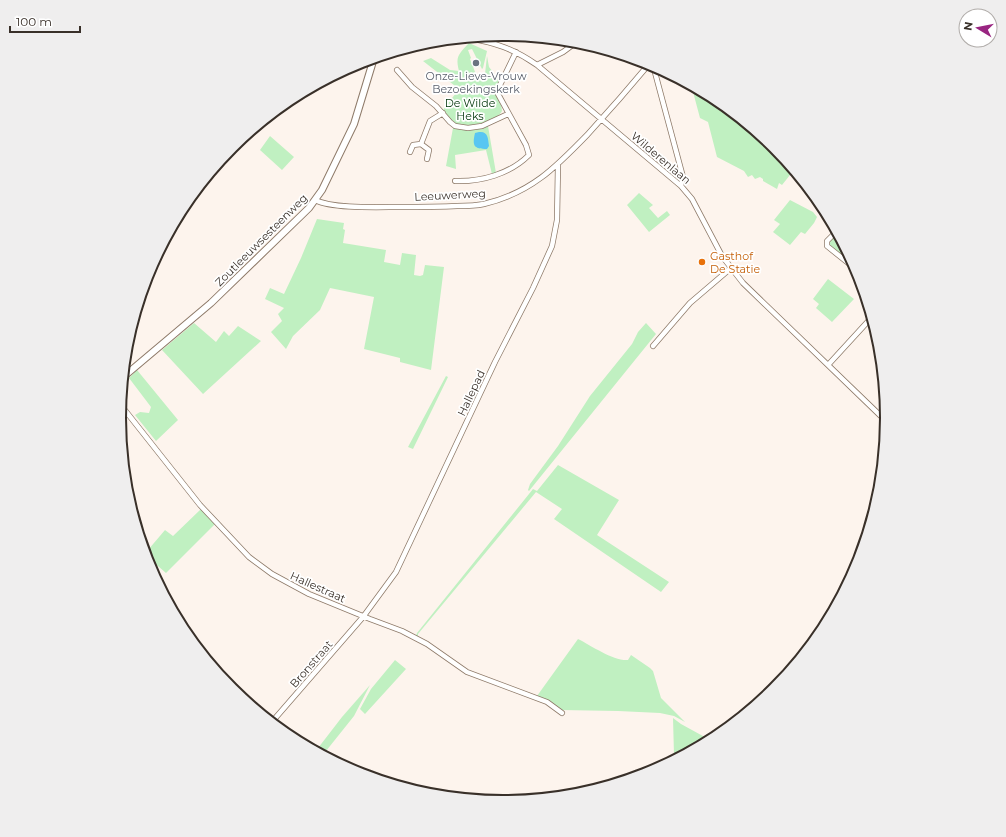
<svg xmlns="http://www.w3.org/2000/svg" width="1006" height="837" viewBox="0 0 1006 837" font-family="Montserrat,sans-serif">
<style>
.green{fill:#c0f0c1}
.water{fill:#58c6f2}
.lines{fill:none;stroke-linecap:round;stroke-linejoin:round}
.street-casing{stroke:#8e7a69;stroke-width:6}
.secondary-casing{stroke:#8e7a69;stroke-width:8}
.street{stroke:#fff;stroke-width:4.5}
.secondary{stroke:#fff;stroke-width:6}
.worship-dot{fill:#6b7280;stroke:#fff;stroke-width:1.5}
.food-dot{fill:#e8710a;stroke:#fff;stroke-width:1.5}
.labels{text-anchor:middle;stroke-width:3.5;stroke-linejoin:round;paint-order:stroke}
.worship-label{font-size:11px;fill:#5b616d;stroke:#fff}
.park-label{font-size:11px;fill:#013509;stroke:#fff}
.street-label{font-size:11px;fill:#393029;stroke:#fff}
.food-label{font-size:11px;fill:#c56008;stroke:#fff;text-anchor:start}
.rim{fill:none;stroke:#393029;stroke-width:2}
</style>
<rect width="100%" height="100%" fill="#fdf4ed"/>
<path class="green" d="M469 43 487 51 483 68 482 69 472 49 468 50 471 58 470 59 477 77 485 74 487 56 489 67 500 81C492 101 501 96 502 111 497 122 467 128 456 124 450 121 447 115 443 110L459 89 423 61 431 58 450 70 459 71C455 56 459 54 469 43Z
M686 82 717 99 775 147 794 170 782 185 779 183 777 189 763 181V179L760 177 755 179 752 175 748 177 744 171 717 157 708 122 700 118 692 88 685 84Z
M488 126 496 173 492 174 486 150 455 155 456 169 446 166 453 128C465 130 475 130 488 126Z
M270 136 294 157 282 170 260 150Z
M639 193 653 205 649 208 658 218 667 211 670 215 649 232 627 205Z
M790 200 813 212 817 217 814 223 805 234 801 232 790 245 773 232 780 224 774 220Z
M317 219 344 223 343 229 345 230 343 243 386 250 384 262 400 265 402 253 416 255 414 275 420 276 423 275 425 265 444 267 431 370 400 362V358L364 349 374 297 330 288 320 310 293 336 286 349 271 332 282 321 278 314 284 308 265 299 270 288 284 294 301 258Z
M834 237 844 244 855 266 829 246V242Z
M828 279 854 299 832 322 816 308 819 304 813 299Z
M194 323 216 342 224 331 229 336 238 326 261 341 203 394 162 350Z
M646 323 656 334 529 491 528 490 530 484 558 446 590 396 632 344 638 332Z
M137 370 178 420 156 441 135 415 140 412 149 413 151 407 129 378Z
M446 376 448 377 413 449 408 447Z
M558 465 619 500 597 535 669 582 661 592 554 519 562 509 536 492 418 634V637L416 636 417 633 533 489 537 491Z
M200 510H203L215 524 166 573 151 560 147 563 141 544 148 550 165 530 173 536Z
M578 639C592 646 613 661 628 660L631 655 650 668 653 671 661 698 685 722 674 716 660 713 618 711 561 710 547 701 537 696Z
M395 660 406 669 365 714 360 709 371 689Z
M370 685 354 716 322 756 315 752 342 717Z
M673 718 681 724 712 741 683 756 674 755Z"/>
<path class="water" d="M479 132C488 131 488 138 489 146L487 149C474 149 472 146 475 133Z"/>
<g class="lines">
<defs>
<path id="street" d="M467 38C494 42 514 49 537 65L681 186 692 199 722 256 743 283 887 422
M537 65 563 52 578 41
M653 65 683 177 681 186
M397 70 412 87 436 106 450 122 455 126 468 128 482 126 508 114
M421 144 430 121 443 113
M410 152 413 145 421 144 429 150 427 159
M455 181C481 182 510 174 529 155L526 145 498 94 500 85 516 52
M315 200C333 209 378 207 399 207 419 207 438 207 457 206 466 206 475 206 484 204 531 193 556 167 588 134 609 111 630 87 650 63
M836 232 835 233 841 239
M835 233 827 241V246L857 270
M653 346 690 303 731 268
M828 365 872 317
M120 404 200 505 249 557 272 574 309 594 370 619 402 631 427 644 467 672 547 702 562 713
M271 723 363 617 396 572 495 362 533 288 552 246 557 220 558 165"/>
<path id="secondary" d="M122 378 211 303 309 208 322 190 354 124 374 58"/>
</defs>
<use href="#street" class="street-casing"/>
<use href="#secondary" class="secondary-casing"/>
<use href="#street" class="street"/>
<use href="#secondary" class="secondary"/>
</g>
<circle class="worship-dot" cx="476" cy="63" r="4"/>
<circle class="food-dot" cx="702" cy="262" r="4"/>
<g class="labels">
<g class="worship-label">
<text x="476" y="80">Onze-Lieve-Vrouw<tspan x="476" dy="13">Bezoekingskerk</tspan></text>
</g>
<g class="park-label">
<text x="470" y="107">De Wilde<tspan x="470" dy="13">Heks</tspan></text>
</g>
<g class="street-label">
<text transform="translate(661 158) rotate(40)" y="4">Wilderenlaan</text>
<text transform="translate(450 195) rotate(-3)" y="4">Leeuwerweg</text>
<text transform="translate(261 240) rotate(-45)" y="4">Zoutleeuwsesteenweg</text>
<text transform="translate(471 393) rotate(-65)" y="4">Hallepad</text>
<text transform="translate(318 587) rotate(24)" y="4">Hallestraat</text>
<text transform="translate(311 664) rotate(-49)" y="4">Bronstraat</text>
</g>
<g class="food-label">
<text x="710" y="260">Gasthof<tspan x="710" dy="13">De Statie</tspan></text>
</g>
</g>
<path d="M0 0H1006V837H0ZM126 418a377 377 0 1 1 754 0a377 377 0 1 1-754 0Z" fill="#efeeee" fill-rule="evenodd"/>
<path class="rim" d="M126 418a377 377 0 1 1 754 0a377 377 0 1 1-754 0Z"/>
<g transform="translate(978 28) rotate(280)"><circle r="19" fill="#ffffff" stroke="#b0aca9"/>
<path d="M0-3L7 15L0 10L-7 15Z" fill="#992581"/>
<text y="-6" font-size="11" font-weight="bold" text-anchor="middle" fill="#393029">N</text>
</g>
<path d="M10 26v6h70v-6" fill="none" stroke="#393029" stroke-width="2"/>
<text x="16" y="26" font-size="12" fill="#393029" stroke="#ffffff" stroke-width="3" paint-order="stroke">100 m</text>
</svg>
